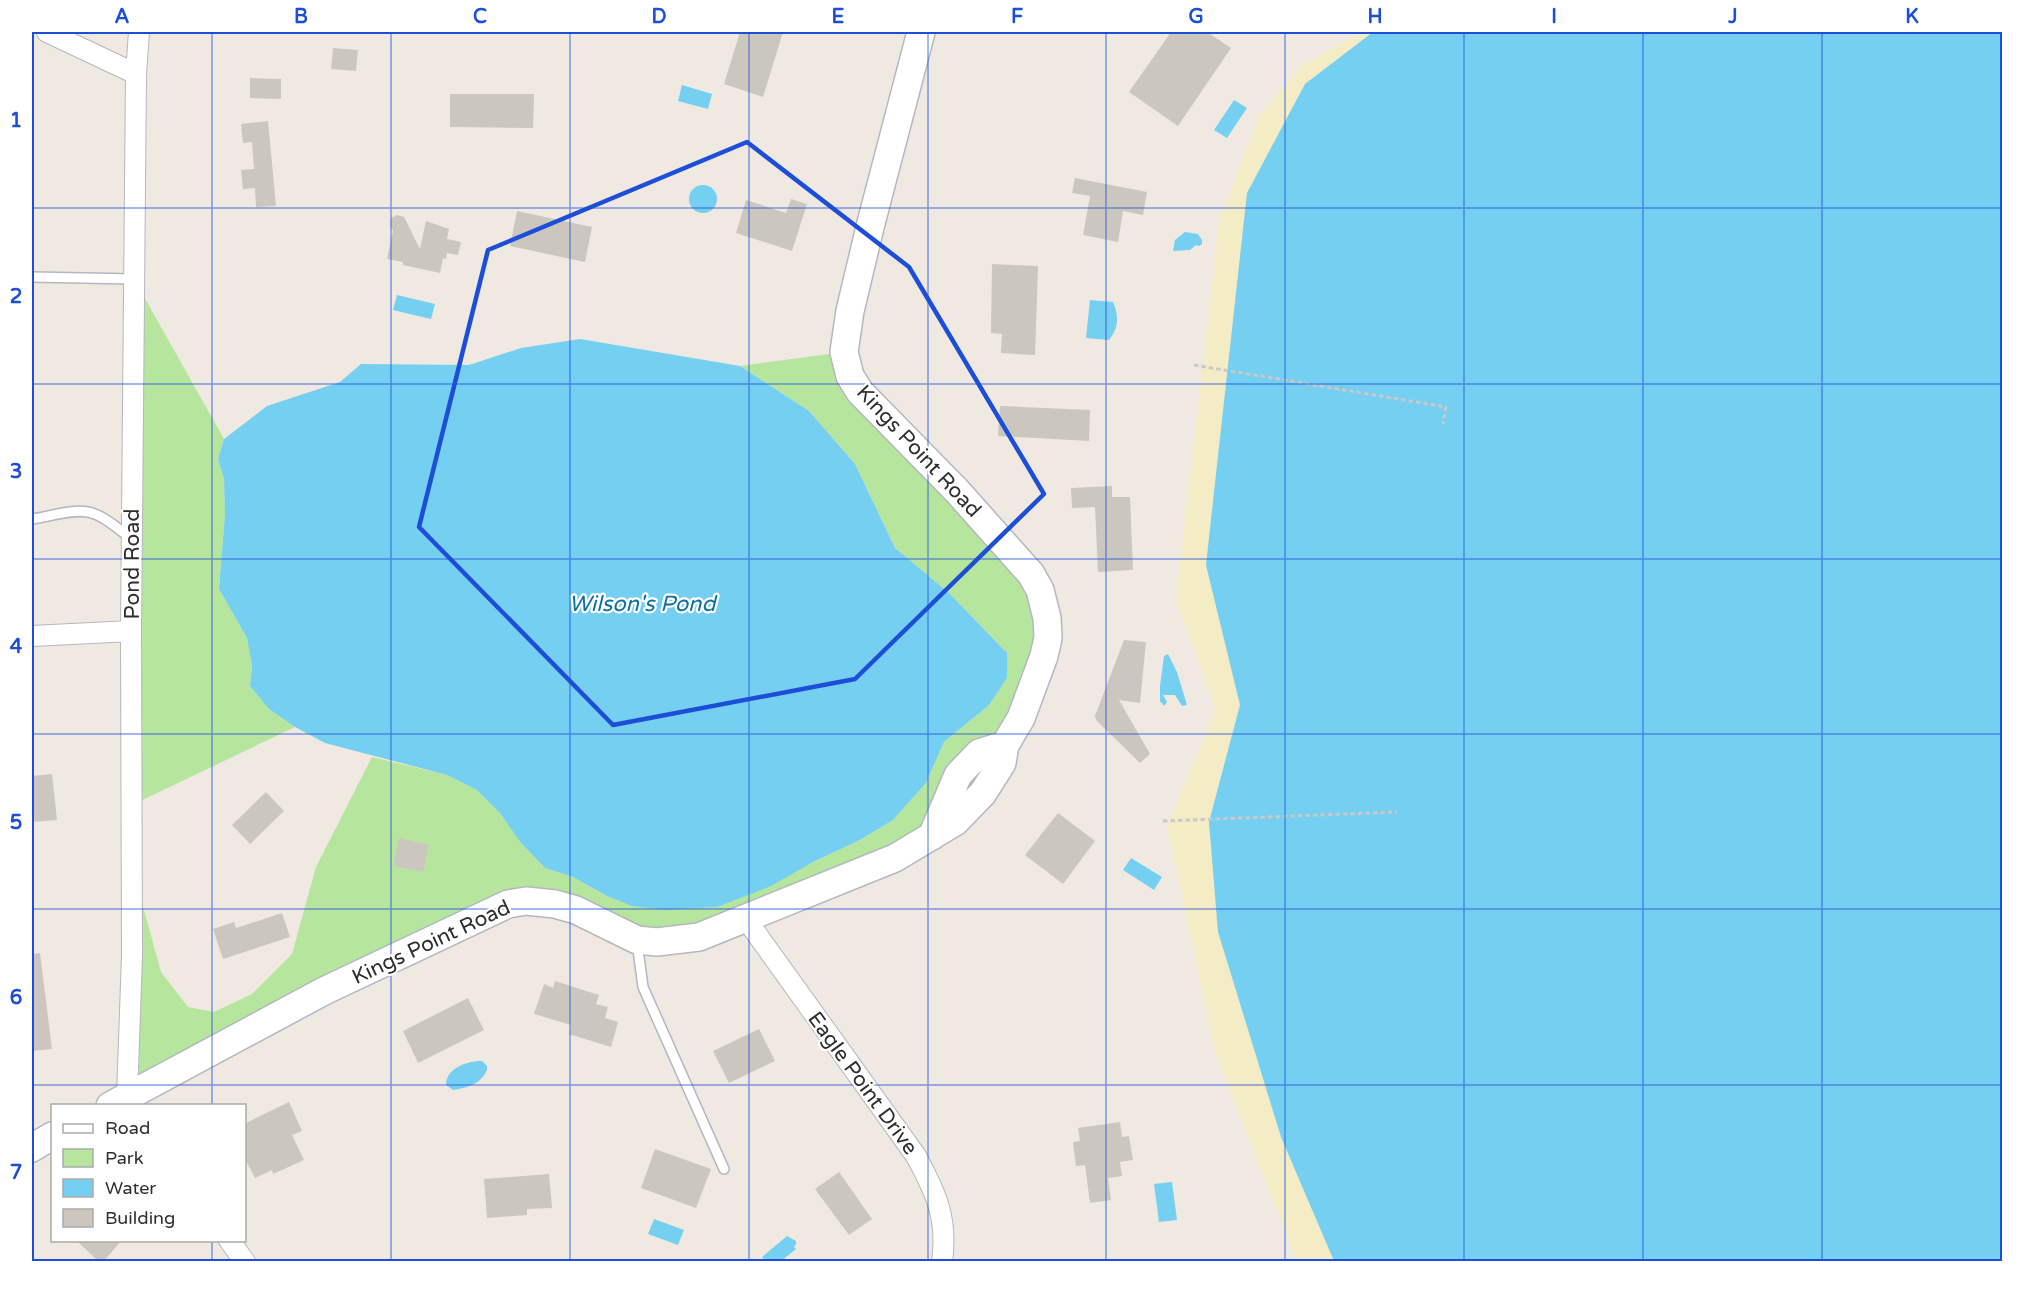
<svg xmlns="http://www.w3.org/2000/svg" width="2034" height="1293" viewBox="0 0 2034 1293" font-family="'Varela Round',sans-serif">
<style>
.green{fill:#b6e59e}
.sand{fill:#f3ecc5}
.water{fill:#75cff0}
.building{fill:#cbc7bf}
.lines{fill:none;stroke-linecap:round;stroke-linejoin:round}
.lane-casing{stroke:#b4b7c1;stroke-width:12}
.street-casing{stroke:#b4b7c1;stroke-width:22}
.secondary-casing{stroke:#b4b7c1;stroke-width:30}
.path{stroke:#c9c9c9;stroke-width:3;stroke-dasharray:4.5 3;stroke-linecap:butt}
.lane{stroke:#fff;stroke-width:9}
.street{stroke:#fff;stroke-width:20}
.secondary{stroke:#fff;stroke-width:27}
.marked{fill:none;stroke:#1d4ed8;stroke-width:4.5;stroke-linejoin:round}
.grid{fill:none;stroke:#1d4ed8;stroke-width:1.5;stroke-opacity:0.55}
.labels{text-anchor:middle;stroke-width:4.5;stroke-linejoin:round;paint-order:stroke}
.street-label{font-size:21px;fill:#2e2e2e;stroke:#fff}
.water-label{font-size:22px;font-style:italic;fill:#0d6fa3;stroke:#fff}
.neatline{fill:none;stroke:#1d4ed8;stroke-width:2}
.grid-label{font-size:20px;text-anchor:middle;font-weight:bold;fill:#1d4ed8}
</style>
<rect width="100%" height="100%" fill="#efe9e1"/>
<path class="green" d="M134 279 224 439 218 459 224 479 225 514 219 589 247 638 252 666 250 686 269 709 295 727 132 805Z
M844 352 1031 574 1044 656 955 822 657 942 526 901 127 1097 131 863 161 972 188 1007 214 1012 252 994 292 954 316 867 372 757 447 775 477 790 500 812 521 843 545 868 573 877 609 897 632 906 664 910 717 907 860 840 893 820 926 783 944 742 989 705 1006 679 1007 653 949 593 895 548 855 464 809 411 740 366Z"/>
<path class="sand" d="M1363 32H1373L1305 84 1206 565 1240 705 1209 822 1281 1137 1334 1261H1297L1216 1055 1167 826 1216 710 1176 600 1219 221 1259 117 1303 64Z"/>
<path class="water" d="M1373 32H2002V1261H1334L1281 1137 1218 932 1209 822 1240 705 1206 565 1247 193 1305 84Z
M682 85 712 94 708 109 678 101Z
M1234 100 1247 108 1227 138 1214 130Z
M689 199a14 14 0 1 1 28 0a14 14 0 1 1-28 0Z
M1185 232 1198 234 1202 240V244L1199 246 1196 245 1190 250 1173 251 1175 240Z
M397 295 435 304 431 319 393 310Z
M1090 300 1113 302C1119 316 1119 327 1109 340L1086 338Z
M580 339 740 366 809 411 855 464 895 548 949 593 1007 653V678L989 705 944 742 926 783 893 820 860 840 813 862 771 886 717 907 664 910 632 906 609 897 573 877 545 868 521 843 500 813 477 790 447 775 325 743 295 727 269 709 250 686 252 666 247 638 219 589 225 514 224 479 218 459 224 439 267 406 340 382 361 364 469 365 521 348Z
M1168 654 1177 672 1187 705 1182 706 1175 695H1163L1167 702 1164 706 1160 701V686L1164 656Z
M1131 858 1162 877 1154 890 1123 870Z
M482 1061 487 1066V1070C481 1084 467 1088 453 1090L446 1085C446 1068 467 1061 482 1061Z
M1172 1182 1177 1220 1159 1222 1154 1184Z
M654 1219 684 1230 678 1245 648 1234Z
M787 1236 796 1241V1244L794 1247 796 1249 781 1261H766L762 1257Z"/>
<path class="building" d="M740 32H783L763 97 724 84Z
M1171 32H1207L1231 48 1178 126 1129 92Z
M333 48 358 50 356 71 331 69Z
M250 78 281 79V99L250 98Z
M450 94H534L533 128 450 127Z
M268 121 276 206 256 207 255 188 243 189 241 170 254 169 252 142 243 143 241 124Z
M1075 178 1147 192 1143 215 1123 211 1118 242 1083 235 1090 196 1072 193Z
M791 199 807 204 792 251 736 233 746 200 786 213Z
M517 211 592 227 585 262 510 246Z
M397 215 404 217 420 249 426 221 449 229 447 239 461 242 458 255 447 253 446 259 443 258 440 273 403 265V262L387 259 393 231 390 225 391 218Z
M992 264 1038 266 1035 355 1001 353 1002 334 991 333Z
M1000 406 1090 410 1089 441 998 436Z
M1112 486V497H1130L1133 570 1098 572 1095 507 1072 508 1071 488Z
M1124 640 1146 642 1140 703 1119 700 1150 754 1140 763 1096 720 1095 716Z
M52 774 57 820 32 822V776Z
M266 792 284 811 250 844 232 825Z
M1058 813 1095 841 1063 884 1025 855Z
M399 838 429 845 423 872 393 866Z
M282 913 290 937 223 959 213 929 234 922 236 928Z
M40 953 52 1049 32 1051V954Z
M555 981 599 995 596 1004 608 1007 605 1018 618 1022 611 1047 569 1034 571 1025 534 1014 544 984 553 988Z
M468 998 484 1030 418 1063 403 1031Z
M759 1029 775 1061 729 1083 713 1051Z
M289 1102 302 1131 292 1135 304 1160 273 1174 272 1170 255 1178 244 1157V1124Z
M1120 1122 1122 1137 1129 1136 1133 1160 1120 1162 1122 1176 1108 1178 1111 1200 1090 1203 1085 1165 1076 1166 1073 1142 1080 1141 1078 1128Z
M655 1149 711 1169 696 1208 641 1188Z
M839 1172 872 1219 849 1235 815 1189Z
M549 1174 552 1208 527 1209V1215L487 1218 484 1179Z
M76 1240H122L103 1262H99Z"/>
<g class="lines">
<defs>
<path id="lane" d="M32 277 134 279
M32 519C49 517 70 509 88 512 104 515 119 530 132 539
M637 942 643 987 724 1169"/>
<path id="street" d="M47 32 136 74
M32 636 131 631
M746 919 916 1156C936 1193 948 1218 942 1262
M127 1097 132 955 131 631 136 74 139 32
M229 1240 245 1262"/>
<path id="secondary" d="M932 836 958 775 979 753 1005 745
M110 1106 324 991 508 904 526 901 555 904 576 910 637 940 657 942 699 937 895 858 955 822 983 793 1002 763 1005 745 1021 718 1044 656 1048 638 1047 618 1040 590 1031 574 957 491 860 392 850 376 844 352 850 311 870 227 921 32
M32 1148 52 1136"/>
</defs>
<use href="#lane" class="lane-casing"/>
<use href="#street" class="street-casing"/>
<use href="#secondary" class="secondary-casing"/>
<path class="path" d="M1194 365 1446 407 1443 424
M1163 821 1397 812"/>
<use href="#lane" class="lane"/>
<use href="#street" class="street"/>
<use href="#secondary" class="secondary"/>
</g>
<path class="marked" d="M747 142 909 267 1044 494 855 679 613 725 419 527 488 250Z"/>
<path class="grid" d="M212 32V1106M391 32V1262M570 32V1262M749 32V1262M928 32V1262M1106 32V1262M1285 32V1262M1464 32V1262M1643 32V1262M1822 32V1262M32 208H2002M32 384H2002M32 559H2002M32 734H2002M32 909H2002M32 1085H2002M212 1240V1262"/>
<g class="labels">
<g class="street-label">
<text transform="translate(919 451) rotate(47)" y="7">Kings Point Road</text>
<text transform="translate(132 564) rotate(-90)" y="7">Pond Road</text>
<text transform="translate(431 942) rotate(-25)" y="7">Kings Point Road</text>
<text transform="translate(863 1083) rotate(54)" y="7">Eagle Point Drive</text>
</g>
<g class="water-label">
<text x="642" y="611">Wilson's Pond</text>
</g>
</g>
<rect width="2034" height="1293" fill="none" stroke="#ffffff" stroke-width="66"/>
<rect x="51" y="1104" width="195" height="138" fill="#ffffff" stroke="#ababab" stroke-width="1.5"/>
<rect x="63" y="1124" width="30" height="9" fill="#ffffff" stroke="#ababab" stroke-width="1.5"/>
<text x="105" y="1134" font-size="18" fill="#2e2e2e">Road</text>
<rect x="63" y="1149" width="30" height="18" fill="#b6e59e" stroke="#ababab" stroke-width="1.5"/>
<text x="105" y="1164" font-size="18" fill="#2e2e2e">Park</text>
<rect x="63" y="1179" width="30" height="18" fill="#75cff0" stroke="#ababab" stroke-width="1.5"/>
<text x="105" y="1194" font-size="18" fill="#2e2e2e">Water</text>
<rect x="63" y="1209" width="30" height="18" fill="#cbc7bf" stroke="#ababab" stroke-width="1.5"/>
<text x="105" y="1224" font-size="18" fill="#2e2e2e">Building</text>
<rect x="33" y="33" width="1968" height="1227" class="neatline"/>
<g class="grid-label">
<text x="122" y="23">A</text>
<text x="301" y="23">B</text>
<text x="480" y="23">C</text>
<text x="659" y="23">D</text>
<text x="838" y="23">E</text>
<text x="1017" y="23">F</text>
<text x="1196" y="23">G</text>
<text x="1375" y="23">H</text>
<text x="1554" y="23">I</text>
<text x="1733" y="23">J</text>
<text x="1912" y="23">K</text>
<text x="16" y="127">1</text>
<text x="16" y="303">2</text>
<text x="16" y="478">3</text>
<text x="16" y="653">4</text>
<text x="16" y="829">5</text>
<text x="16" y="1004">6</text>
<text x="16" y="1179">7</text>
</g>
</svg>
